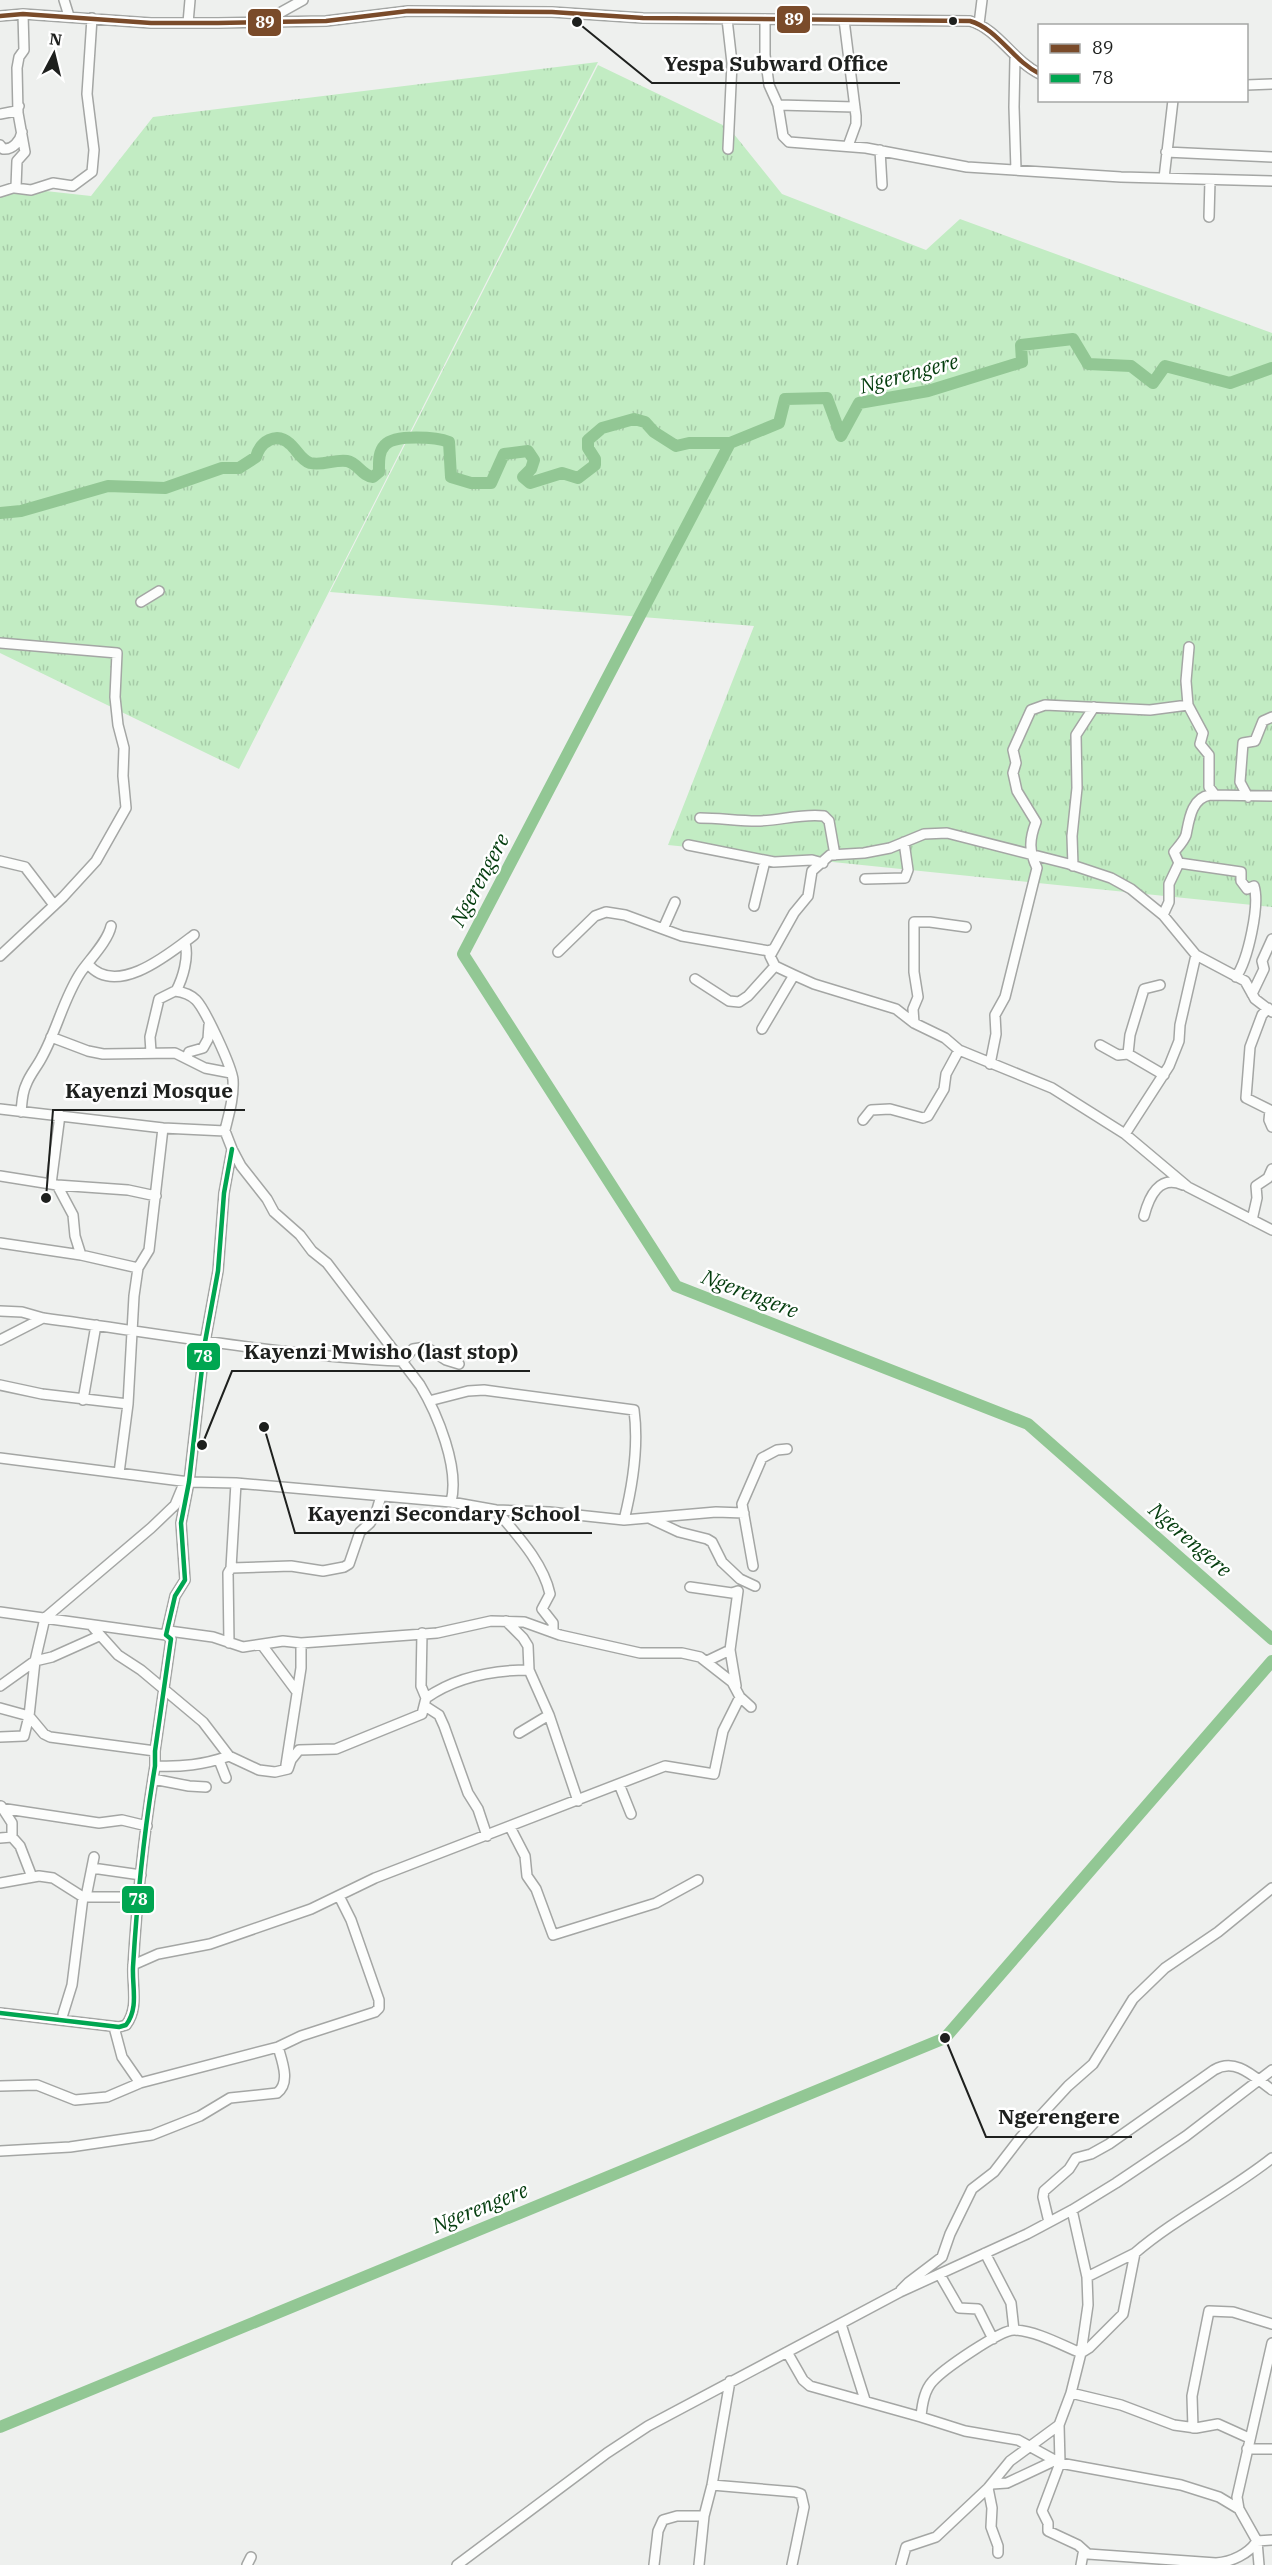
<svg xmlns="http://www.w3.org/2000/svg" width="1272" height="2565" viewBox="0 0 1272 2565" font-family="'IBM Plex Serif',serif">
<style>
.grass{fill:url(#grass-tufts)}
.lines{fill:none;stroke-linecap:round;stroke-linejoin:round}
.river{stroke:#92c794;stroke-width:12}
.minor-casing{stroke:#a4a6a4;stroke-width:12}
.minor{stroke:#fcfdfc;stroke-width:9}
.bus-1-casing{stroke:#fff;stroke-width:9}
.bus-2-casing{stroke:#fff;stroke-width:9}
.bus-1{stroke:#7a4b2a;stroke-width:4.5}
.bus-2{stroke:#00a651;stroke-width:4.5}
.bus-dot{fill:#1e201e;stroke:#fff;stroke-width:2}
.labels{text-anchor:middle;stroke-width:5;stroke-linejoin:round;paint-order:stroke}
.water-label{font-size:21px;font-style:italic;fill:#043d0e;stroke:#fff}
.leader{fill:none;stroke:#1e201e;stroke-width:2}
.callout-dot{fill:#1e201e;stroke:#fff;stroke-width:2}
.callout-label{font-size:21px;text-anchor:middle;font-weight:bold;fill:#1e201e;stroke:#fff;stroke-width:5;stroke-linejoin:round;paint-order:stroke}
.line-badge{stroke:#fff;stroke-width:2}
.badge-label{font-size:16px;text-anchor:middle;font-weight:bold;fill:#fff}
</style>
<defs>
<pattern id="grass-tufts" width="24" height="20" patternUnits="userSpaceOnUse" patternTransform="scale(1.5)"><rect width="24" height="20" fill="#c2ecc3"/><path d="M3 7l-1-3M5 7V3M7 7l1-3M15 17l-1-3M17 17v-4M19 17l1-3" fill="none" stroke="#a6caa7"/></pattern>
</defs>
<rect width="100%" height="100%" fill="#eef0ee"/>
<path class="grass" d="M598 62 239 769 0 653V186L91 196 153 117Z
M598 65 729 128 782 194 926 250 960 219 1272 333V907L668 845 754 626 330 592Z"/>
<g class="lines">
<path class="river" d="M1272 368 1230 383 1165 366 1153 383 1131 366 1088 364 1073 339 1021 345 1022 362 928 391 859 403 841 436 827 398 785 399 779 423 730 443 463 954 676 1286 1028 1424 1272 1639
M0 513 21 511 108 486 165 488 222 468H239L256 457C260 442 276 431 290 444 297 450 301 460 310 463 323 466 335 459 347 461 358 463 362 476 373 477L379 472C379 463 378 452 385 445 395 434 437 437 449 442L451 477 471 483H491L504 454 528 451 534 460 531 469 523 477 530 483 562 473 578 478 595 465V459L588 448V440L602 428 634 419 645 422 654 432 676 446 689 443H730
M0 2427 945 2038 1272 1661"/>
<defs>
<path id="minor" d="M64 0 69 16
M0 16 23 14 151 23H218L326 21 408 11 552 12 643 18 970 21C998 29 1013 61 1040 74
M727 19 732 63 728 149
M765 19V55L769 85 778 105 783 136 789 142 866 148 967 167 1121 177 1272 181
M267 20 303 0
M844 20 856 116V124L848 146
M188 23 190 0
M979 24 982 0
M1015 58 1014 107 1016 170
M1246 85 1272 84
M778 105 855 107
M0 114 16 111 19 106
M0 145 3 149C13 150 20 141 22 132
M880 150 882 185
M1166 152 1272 157
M1164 178 1173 100
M15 188 31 190 53 183 73 186 92 172 94 150 87 94 92 18
M0 192 16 187 17 161 25 152 18 113 17 68 19 57 24 50 23 14
M1209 217 1210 180
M141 602 159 591
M0 643 117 653 115 697 118 725 124 748 123 776 126 808 96 861 63 897 0 956
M1189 647 1186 681 1188 705 1203 733 1200 744 1209 755V787L1215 795
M1248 797 1240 782 1243 743 1255 741 1263 721 1272 717
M700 818C719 818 738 821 757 821 779 821 802 813 824 816L829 821 835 855
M688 845 774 862 812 860 823 863
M0 861 25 867 54 905
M1179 863 1241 872V881L1247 889 1254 886C1260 905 1248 960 1236 977
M1073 866 1072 836 1077 788 1076 735 1094 707
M865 879 905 878 908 870 904 842
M754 906 765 861
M1163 915 1169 902V884L1179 863 1174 852C1178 847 1184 841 1186 835 1189 821 1191 798 1210 795L1272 796
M663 929 675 902
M558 952 595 916 606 912 625 915 682 936 769 951 773 949
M88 964C116 998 169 954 194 935
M695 979 729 1001 739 1002 748 996 775 966
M176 991C183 978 189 957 185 943
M1252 994 1264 969 1262 961 1272 939
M1268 1008 1262 1015 1250 1047 1246 1098 1270 1110 1269 1120 1272 1127
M1272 1012 1255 999 1245 981 1196 955 1163 915 1131 889 1111 878 1069 864 947 833 924 834 890 848 864 853 830 855 812 871 808 896 794 913 770 956 775 966 794 975 814 984 896 1009 914 1023 945 1038 959 1050 1052 1088 1125 1134 1188 1187 1272 1230
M914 1023 913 1009 918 997 914 972V922H930L966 927
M762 1029 794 975
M51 1037 88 1051 103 1054 175 1053 205 1068 231 1073
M1100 1045 1118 1055 1128 1054 1164 1075
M151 1052 150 1037 159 999 175 991C183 992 190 994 196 1000 205 1009 232 1067 233 1080 234 1097 229 1114 225 1130
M1128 1054 1130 1035 1144 989 1160 985
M187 1058 189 1052 203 1048 208 1039 209 1025
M990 1064 996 1034 995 1015 1005 997 1037 868C1029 851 1029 840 1036 822L1017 791 1013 773 1016 763 1013 750 1031 710 1045 705 1150 710 1188 705
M0 1109 163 1128 225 1131 232 1149 241 1166 267 1199 274 1212 300 1235 312 1251 327 1263 420 1385C437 1413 460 1468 451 1502
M21 1112C22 1103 22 1093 26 1085 30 1074 37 1067 42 1057 57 1030 64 997 81 972 90 959 108 941 111 926
M863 1120 871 1110 890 1109 923 1118 928 1116 944 1089 946 1074 959 1050
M1125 1134 1169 1066 1179 1041 1180 1025 1196 955
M0 1176 57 1185 128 1190 156 1196
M51 1184 60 1115
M57 1185 73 1215 75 1236 81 1255
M1144 1216C1149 1197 1159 1174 1183 1185
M1252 1220 1257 1198 1256 1186 1268 1178 1272 1169
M0 1243 81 1255 138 1268
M0 1311 22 1312 43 1318C163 1334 282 1356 403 1361L413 1349 426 1347 446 1360 459 1364
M0 1340 43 1318
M0 1385 42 1394 128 1404
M83 1400 96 1325
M429 1401 468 1391 484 1390 634 1410C639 1447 633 1484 624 1520
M0 1458 189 1482 236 1483 451 1502 496 1510 549 1512 624 1520 716 1512 744 1513
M119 1473 128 1404 134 1296 138 1268 149 1250 163 1128
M496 1510C516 1534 543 1562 550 1594L542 1609 553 1623V1632
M649 1518 679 1532 707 1539 712 1542 722 1562 740 1579 755 1586
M753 1566 742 1504 762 1458 777 1450 787 1449
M231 1568 291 1566 323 1571 344 1567 349 1564 360 1532 370 1523 376 1513 381 1496
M690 1587 732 1593 738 1591 730 1650 707 1661
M0 1612 166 1635
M506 1621 523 1638 528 1646 529 1670 549 1715 578 1801
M92 1626 118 1655 141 1670 203 1722 229 1756 259 1770 275 1772 288 1769 291 1760 299 1750 336 1749 422 1714 426 1698C456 1677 494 1670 529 1670
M169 1631 213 1637 243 1647 283 1641 301 1643 437 1633 491 1621 524 1622 560 1635 640 1653H682L700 1657 732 1682 740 1697 751 1707
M422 1633 421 1686 426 1698
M229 1643 228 1573 231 1568 236 1483
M262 1645 297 1692
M730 1650 736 1686
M0 1686 35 1661 52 1657 99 1636
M425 1706 439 1715 444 1726 468 1793 478 1809 487 1836
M0 1708 29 1716 44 1734 50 1737 155 1751
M519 1733 549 1715
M0 1737 24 1736 29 1716 35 1661 45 1618 151 1528 175 1505 185 1481
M219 1760 226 1778
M286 1765 301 1668V1643
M155 1766C182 1767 203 1765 229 1756
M153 1779 189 1786 206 1787
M619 1784 631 1814
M1 1806 12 1823V1837L20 1846 32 1877
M0 1808 99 1823 122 1820 147 1826
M510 1827 525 1856 527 1876 536 1889 553 1935 656 1903 698 1880
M0 1838 12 1837
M92 1868 141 1875
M0 1883 39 1876 53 1878 83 1897H138
M87 1892 94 1857
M133 1965 158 1954 210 1944 311 1909 375 1878 665 1766 714 1774 723 1731 740 1697
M0 2013 119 2027 126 2025C139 2008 132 1987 133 1967 137 1900 144 1832 155 1766V1751L171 1639 166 1635 175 1596 185 1580 181 1523 189 1482 205 1342 218 1271 224 1193 232 1149
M63 2014 72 1985 83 1897
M114 2027 122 2057 140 2083
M0 2086 37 2085 75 2100 107 2097 140 2083 278 2047 301 2036 375 2012 379 2008V2000L351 1920 339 1896
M0 2151 70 2147 152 2135 200 2116 230 2098 277 2093C291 2083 282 2061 278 2047
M1072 2210 1087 2277 1088 2305 1081 2353 1071 2393 1059 2425 1060 2463 1042 2511 1048 2523V2531L1078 2545 1088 2554 1216 2563C1231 2562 1249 2554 1257 2541L1272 2540
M1049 2222 1043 2197 1044 2191 1069 2169 1076 2158 1091 2154 1109 2144 1214 2070C1236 2057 1254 2077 1272 2090
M985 2253 1011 2303 1014 2330
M940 2275 959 2308 978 2309 993 2339
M1087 2277 1135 2253
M901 2290 909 2282 942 2257 950 2234 972 2189 994 2172 1021 2137 1068 2086 1093 2064 1133 1999 1165 1968 1218 1932 1272 1888
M841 2324 865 2400
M787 2352 803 2380 810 2386 921 2417
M1071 2393 1121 2405 1174 2425 1196 2428 1218 2424 1249 2438
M1193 2428 1192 2396 1209 2311 1233 2312 1272 2324
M1247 2449H1272
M992 2484 1007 2483 1056 2460
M712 2485 795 2492 801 2494 804 2507 792 2565
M988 2488 992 2508 991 2527 998 2546V2553
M1239 2509 1219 2497 1181 2485 1060 2463 1018 2440 965 2431 921 2417C922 2404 924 2391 932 2382 942 2370 1001 2329 1015 2330 1039 2332 1059 2344 1081 2353L1089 2348 1123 2314 1135 2253C1177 2217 1228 2193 1272 2158
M247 2565 251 2557
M457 2565 607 2453 648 2426 900 2292 1027 2234 1072 2210 1116 2183 1186 2136 1272 2070
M654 2565 658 2531 663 2520 677 2516H704
M699 2565 704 2516 712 2485 730 2381
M901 2565 906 2547 936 2537 988 2488 1010 2461 1059 2425
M1081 2565 1083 2554H1088
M1259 2565 1257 2541 1239 2509 1237 2497 1272 2343"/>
</defs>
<use href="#minor" class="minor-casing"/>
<use href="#minor" class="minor"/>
<defs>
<path id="bus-1" d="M0 16 23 14 151 23H218L326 21 408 11 552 12 643 18 970 21C998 29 1013 61 1040 74"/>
<path id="bus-2" d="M0 2013 119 2027 126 2025C139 2008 132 1987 133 1967 137 1900 144 1832 155 1766V1751L171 1639 166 1635 175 1596 185 1580 181 1523 189 1482 205 1342 218 1271 224 1193 232 1149"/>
</defs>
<use href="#bus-1" class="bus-1-casing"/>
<use href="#bus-2" class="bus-2-casing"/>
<use href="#bus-1" class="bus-1"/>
<use href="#bus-2" class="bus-2"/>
</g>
<circle class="bus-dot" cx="953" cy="21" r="5"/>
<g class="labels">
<g class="water-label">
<text transform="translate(909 374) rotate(-15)" y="7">Ngerengere</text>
<text transform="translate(480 880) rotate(-62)" y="7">Ngerengere</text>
<text transform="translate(750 1294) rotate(21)" y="7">Ngerengere</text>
<text transform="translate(1190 1540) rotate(41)" y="7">Ngerengere</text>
<text transform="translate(480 2208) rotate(-22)" y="7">Ngerengere</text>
</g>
</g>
<path class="leader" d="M577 22L652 83H900M46 1198L53 1110H245M202 1445L232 1371H530M264 1427L295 1533H592M945 2038L986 2137H1132"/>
<g class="callout-dot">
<circle cx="577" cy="22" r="6"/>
<circle cx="46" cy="1198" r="6"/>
<circle cx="202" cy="1445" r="6"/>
<circle cx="264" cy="1427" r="6"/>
<circle cx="945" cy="2038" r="6"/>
</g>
<g class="callout-label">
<text x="776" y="71">Yespa Subward Office</text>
<text x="149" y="1098">Kayenzi Mosque</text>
<text x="381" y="1359">Kayenzi Mwisho (last stop)</text>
<text x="444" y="1521">Kayenzi Secondary School</text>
<text x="1059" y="2124">Ngerengere</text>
</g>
<g class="line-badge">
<rect x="776" y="5" width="35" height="29" rx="6" fill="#7a4b2a"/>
<rect x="247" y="8" width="35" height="29" rx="6" fill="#7a4b2a"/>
<rect x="186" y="1342" width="35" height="29" rx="6" fill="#00a651"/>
<rect x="121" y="1885" width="34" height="29" rx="6" fill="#00a651"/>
</g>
<g class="badge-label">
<text x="794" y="25">89</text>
<text x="265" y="28">89</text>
<text x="203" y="1362">78</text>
<text x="138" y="1905">78</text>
</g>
<rect x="1038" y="24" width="210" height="78" fill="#ffffff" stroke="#a5a6a5" stroke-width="1.5"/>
<rect x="1050" y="44" width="30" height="9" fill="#7a4b2a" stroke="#a5a6a5" stroke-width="1.5"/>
<text x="1092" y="54" font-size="18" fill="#1e201e">89</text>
<rect x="1050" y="74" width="30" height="9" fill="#00a651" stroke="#a5a6a5" stroke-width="1.5"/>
<text x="1092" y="84" font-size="18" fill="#1e201e">78</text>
<g transform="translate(54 54) rotate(7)" stroke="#ffffff" stroke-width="4.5" paint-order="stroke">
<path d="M0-4.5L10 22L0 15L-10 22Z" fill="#1e201e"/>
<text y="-9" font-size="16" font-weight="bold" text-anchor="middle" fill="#1e201e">N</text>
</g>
</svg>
